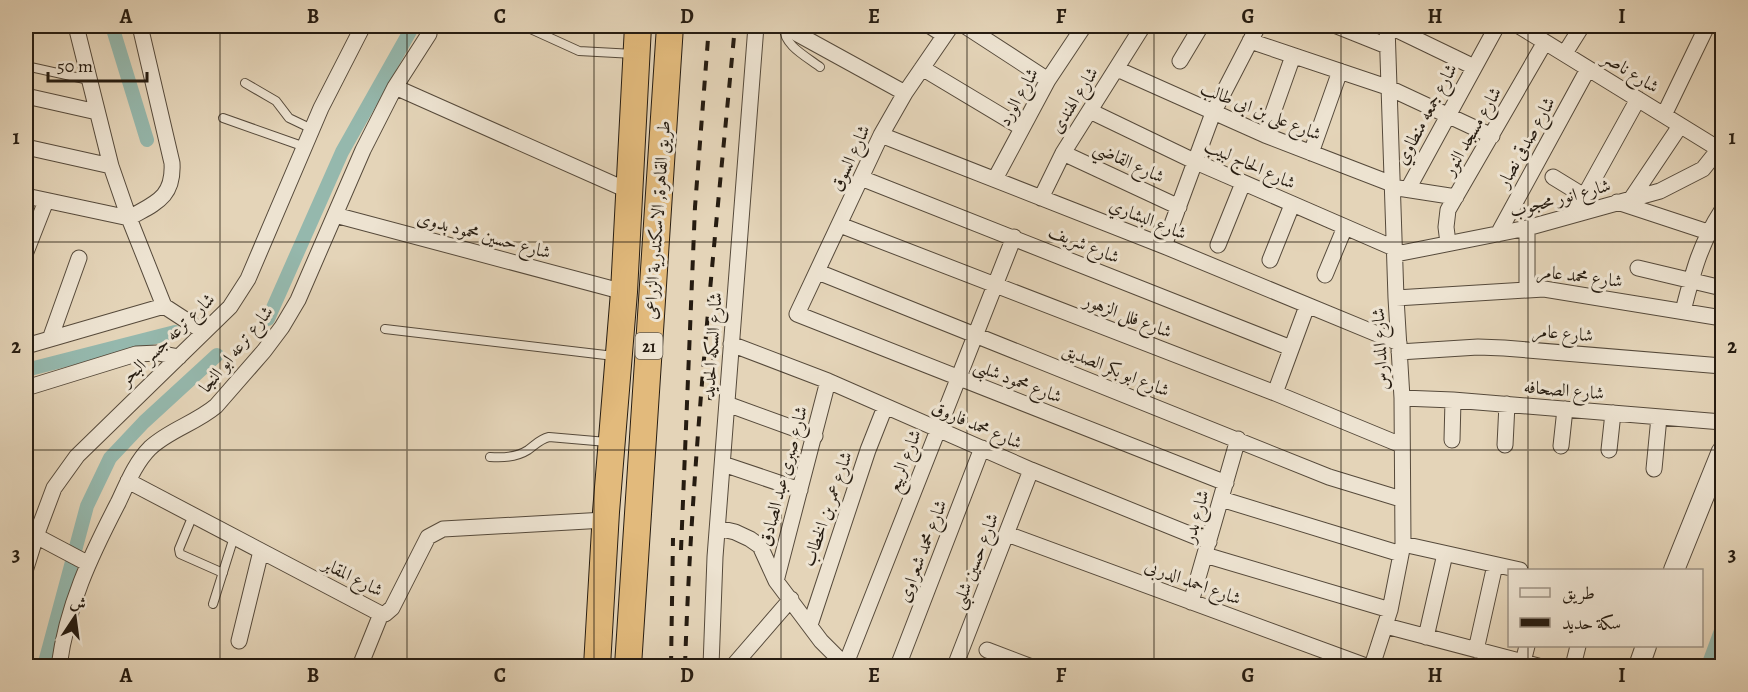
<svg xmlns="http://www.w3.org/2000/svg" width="1748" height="692" viewBox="0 0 1748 692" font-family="Alegreya,Amiri,serif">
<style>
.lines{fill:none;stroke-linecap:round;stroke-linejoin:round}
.canal{stroke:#95b8ad;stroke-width:14}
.service-casing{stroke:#564a3b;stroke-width:10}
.minor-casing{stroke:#564a3b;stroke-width:17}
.tertiary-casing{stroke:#564a3b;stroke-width:22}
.trunk-casing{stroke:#261c11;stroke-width:28}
.service{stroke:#ede3d1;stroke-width:8}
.minor{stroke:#ede3d1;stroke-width:15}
.tertiary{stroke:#ede3d1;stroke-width:20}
.trunk{stroke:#e2ba7c;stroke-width:26}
.rail{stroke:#261c11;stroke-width:4;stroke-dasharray:10 10;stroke-linecap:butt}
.grid{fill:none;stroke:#261c11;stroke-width:1.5;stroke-opacity:0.55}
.labels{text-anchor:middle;stroke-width:6;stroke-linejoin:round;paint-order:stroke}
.shield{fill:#ede3d1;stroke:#62584b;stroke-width:1.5}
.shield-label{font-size:16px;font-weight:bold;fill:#261c11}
.street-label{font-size:18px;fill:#261c11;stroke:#ede3d1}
.neatline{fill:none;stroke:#261c11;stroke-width:2}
.grid-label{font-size:20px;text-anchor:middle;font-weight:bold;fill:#261c11}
</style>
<rect width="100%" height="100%" fill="#e4d4b8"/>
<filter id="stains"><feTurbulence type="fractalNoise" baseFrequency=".00333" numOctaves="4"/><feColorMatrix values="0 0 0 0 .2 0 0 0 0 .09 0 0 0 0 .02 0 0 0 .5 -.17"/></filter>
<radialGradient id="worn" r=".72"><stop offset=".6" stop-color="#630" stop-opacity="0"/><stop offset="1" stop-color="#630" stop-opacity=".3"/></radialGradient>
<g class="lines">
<path class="canal" d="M112 26 147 140
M268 319 342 152 413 26
M26 370 175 332
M44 666 87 506 110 458 144 422 217 355
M1708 666 1722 628"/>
<defs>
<path id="service" d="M524 26 579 51 634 54
M784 27C783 45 807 57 820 67
M26 66 89 80
M245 83 276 101 289 118 312 129
M223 118 305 147
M385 329 614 356
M490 457C502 458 517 457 528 450 535 445 540 439 549 437L607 442
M193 515 179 549 180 554 223 573
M213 604 234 537"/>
<path id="minor" d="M76 26 111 166 129 218 164 306 204 332
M783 26 905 93
M930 26 944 35
M951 26 905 93 881 135 797 314 1226 483
M965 26 1048 80
M1337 26 1387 46
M1389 26 1474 67
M1519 26 1722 151
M1250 41 1387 87 1492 136
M1565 53 1582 26
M1180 61 1201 26
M922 68 1022 128
M1117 69 1265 135 1392 184
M395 87 629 191
M26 96 97 112
M1090 111 1196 162 1396 249
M1664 115 1707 26
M881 135 1164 246 1399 343
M1265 135 1293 56
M26 147 111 166
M1063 153 1179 207
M1311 153 1340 71
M1553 177 1584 196
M861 178 1291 348
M995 179 1048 80 1084 26
M1398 188 1456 197
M1408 189 1497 26
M26 196 129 218C155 203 174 198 172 163L140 26
M1041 198 1063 153 1143 26
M1631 199 1680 126
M1617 202 1708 232
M1575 213 1638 99
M335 215 624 292
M840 225 1275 393 1401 445
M1527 228V289
M1498 234 1588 69
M1448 243 1446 227 1448 210 1545 42
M1218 245 1243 183
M1164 246 1213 113 1258 26
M26 252 46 201
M1396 254 1527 228 1660 191 1703 169 1719 149 1722 140
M1270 260 1292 205
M1638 268 1722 288
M818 272 1329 477 1401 499
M1325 275 1345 227
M1396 298 1544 289 1722 318
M1683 311C1693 272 1700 244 1722 210
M50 339 79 258
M731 344 828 381 1031 470 1209 542
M26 346 164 306
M1399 352 1478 347 1504 348 1722 366
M26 388 136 354 158 353 179 357
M1275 393 1307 306
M1402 398 1453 400 1722 422
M727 404 815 436
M1452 440 1453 400
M1505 445 1507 404
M1561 446 1565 409
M1609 450 1613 413
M723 464 800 490
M1654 469 1659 417
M128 481 381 614H385L392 608 428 537 443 529 605 520
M1221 499 1401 554
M718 528 735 532 750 539 760 546 776 581 821 641 846 666
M1007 534 1366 666
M36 536 87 563
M1403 544 1520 570
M1205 555 1390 610
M26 568 36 536 54 488 77 456 230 307 248 279 321 108 363 26
M776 581 828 381
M1191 602 1238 439
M810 625 868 450 885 407
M1386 626 1538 666
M1426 637 1445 554
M239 641 261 551
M987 650 1029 666
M1476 650 1495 565
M1523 662 1527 646
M59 666C67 606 90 557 118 503 127 484 135 463 150 448 169 430 196 423 216 406L264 351 282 327 298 300 363 150 395 87 429 34
M360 666 381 614
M711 666 715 557 756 26
M733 666 791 599
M845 666 1014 237
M898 666 982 448
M955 666 1031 470
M1372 666 1390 610 1403 544 1402 398 1396 298 1387 26
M1573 666 1578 646"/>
<path id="tertiary" d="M1674 570 1722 451
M1639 666 1646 646"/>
<path id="trunk" d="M597 666 606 512 624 292 638 26
M628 666 670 26"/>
</defs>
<use href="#service" class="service-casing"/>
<use href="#minor" class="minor-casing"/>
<use href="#tertiary" class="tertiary-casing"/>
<use href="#trunk" class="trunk-casing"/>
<use href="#service" class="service"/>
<use href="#minor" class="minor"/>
<use href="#tertiary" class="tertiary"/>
<use href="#trunk" class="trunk"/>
<path class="rail" d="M710 400 715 343
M681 550 695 207 709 26
M671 666 673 538
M685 666C692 452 715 239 735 26"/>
</g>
<path class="grid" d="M220 26V666M407 26V666M594 26V666M781 26V666M967 26V666M1154 26V666M1341 26V666M1528 26V570M26 242H1722M26 450H1722M1528 646V666"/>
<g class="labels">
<rect class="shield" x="635.5" y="333" width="27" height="26" rx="4.5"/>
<g class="shield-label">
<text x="649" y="352">21</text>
</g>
<g class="street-label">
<text transform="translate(1631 72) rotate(32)" y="6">شارع ناصر</text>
<text transform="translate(1018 97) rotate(-61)" y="6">شارع الورد</text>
<text transform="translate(1074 100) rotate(-58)" y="6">شارع الهندى</text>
<text transform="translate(1261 111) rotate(22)" y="6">شارع على بن ابى طالب</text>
<text transform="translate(1426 114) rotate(-62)" y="6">شارع جمعه منطاوي</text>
<text transform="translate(1472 131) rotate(-60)" y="6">شارع مسجد النور</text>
<text transform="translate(1526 142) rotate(-61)" y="6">شارع صدقى نصار</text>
<text transform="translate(850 158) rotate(-65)" y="6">شارع السوق</text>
<text transform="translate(1129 162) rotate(25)" y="6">شارع القاضي</text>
<text transform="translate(1250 164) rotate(24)" y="6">شارع الحاج لبيب</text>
<text transform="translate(1560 198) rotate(-15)" y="6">شارع انور محجوب</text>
<text transform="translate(1148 219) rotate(22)" y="6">شارع البشاري</text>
<text transform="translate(657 220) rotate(-86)" y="6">طريق القاهرة, الاسكندرية الزراعى</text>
<text transform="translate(484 235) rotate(15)" y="6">شارع حسين محمود بدوى</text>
<text transform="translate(1084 244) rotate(22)" y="6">شارع شريف</text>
<text transform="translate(1580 276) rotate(7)" y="6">شارع محمد عامر</text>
<text transform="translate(1128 316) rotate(21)" y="6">شارع فلل الزهور</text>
<text transform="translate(1563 333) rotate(5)" y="6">شارع عامر</text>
<text transform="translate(167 339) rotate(-44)" y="6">شارع ترعه جسر البحر</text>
<text transform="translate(712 345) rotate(-86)" y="6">شارع السكه الحديد</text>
<text transform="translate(236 349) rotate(-51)" y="6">شارع ترعه ابو النجا</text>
<text transform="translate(1380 349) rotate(-93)" y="6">شارع المدارس</text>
<text transform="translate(1116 370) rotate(22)" y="6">شارع ابو بكر الصديق</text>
<text transform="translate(1018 381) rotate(21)" y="6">شارع محمود شلبى</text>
<text transform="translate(1564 390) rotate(5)" y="6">شارع الصحافه</text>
<text transform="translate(977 425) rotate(23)" y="6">شارع محمد فاروق</text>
<text transform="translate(904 461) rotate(-69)" y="6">شارع الربيع</text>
<text transform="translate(783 476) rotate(-75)" y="6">شارع صبرى عبد الصادق</text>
<text transform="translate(827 509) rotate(-71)" y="6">شارع عمر بن الخطاب</text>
<text transform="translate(1196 516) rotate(-74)" y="6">شارع بدر</text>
<text transform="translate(922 551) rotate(-69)" y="6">شارع محمد شعراوى</text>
<text transform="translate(975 561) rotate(-69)" y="6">شارع حسين شلبى</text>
<text transform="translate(353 577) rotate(27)" y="6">شارع المقابر</text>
<text transform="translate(1193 582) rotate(20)" y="6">شارع احمد الدربى</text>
</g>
</g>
<rect width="1748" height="692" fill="none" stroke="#e4d4b8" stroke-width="66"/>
<rect x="1508" y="569" width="195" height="78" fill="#ede3d1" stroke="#9d9384" stroke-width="1.5"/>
<rect x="1520" y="588" width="30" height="9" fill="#ede3d1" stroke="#9d9384" stroke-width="1.5"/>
<text x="1562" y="599" font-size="18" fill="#261c11">طريق</text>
<rect x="1520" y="618" width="30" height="9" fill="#261c11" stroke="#9d9384" stroke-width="1.5"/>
<text x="1562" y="629" font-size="18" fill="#261c11">سكة حديد</text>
<g transform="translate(75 617) rotate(13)" stroke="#ede3d1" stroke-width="4.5" paint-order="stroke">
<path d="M0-4.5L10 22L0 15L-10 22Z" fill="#261c11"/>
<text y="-9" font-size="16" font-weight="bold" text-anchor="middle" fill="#261c11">ش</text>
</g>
<path d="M48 72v9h99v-9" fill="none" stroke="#261c11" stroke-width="3"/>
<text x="57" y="72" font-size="18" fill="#261c11" stroke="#ede3d1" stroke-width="4.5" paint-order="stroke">50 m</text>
<rect x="33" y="33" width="1682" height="626" class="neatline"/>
<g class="grid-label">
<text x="126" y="23">A</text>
<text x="313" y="23">B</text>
<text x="500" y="23">C</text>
<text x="687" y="23">D</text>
<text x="874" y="23">E</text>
<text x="1061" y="23">F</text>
<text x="1248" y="23">G</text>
<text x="1435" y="23">H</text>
<text x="1622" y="23">I</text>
<text x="16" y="144">1</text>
<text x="1732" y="144">1</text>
<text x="16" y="353">2</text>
<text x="1732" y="353">2</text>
<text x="16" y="561">3</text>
<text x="1732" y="561">3</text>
<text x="126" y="682">A</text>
<text x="313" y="682">B</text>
<text x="500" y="682">C</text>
<text x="687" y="682">D</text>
<text x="874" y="682">E</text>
<text x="1061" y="682">F</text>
<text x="1248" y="682">G</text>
<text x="1435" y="682">H</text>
<text x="1622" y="682">I</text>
</g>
<rect width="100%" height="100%" filter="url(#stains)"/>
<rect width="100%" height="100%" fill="url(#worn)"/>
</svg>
